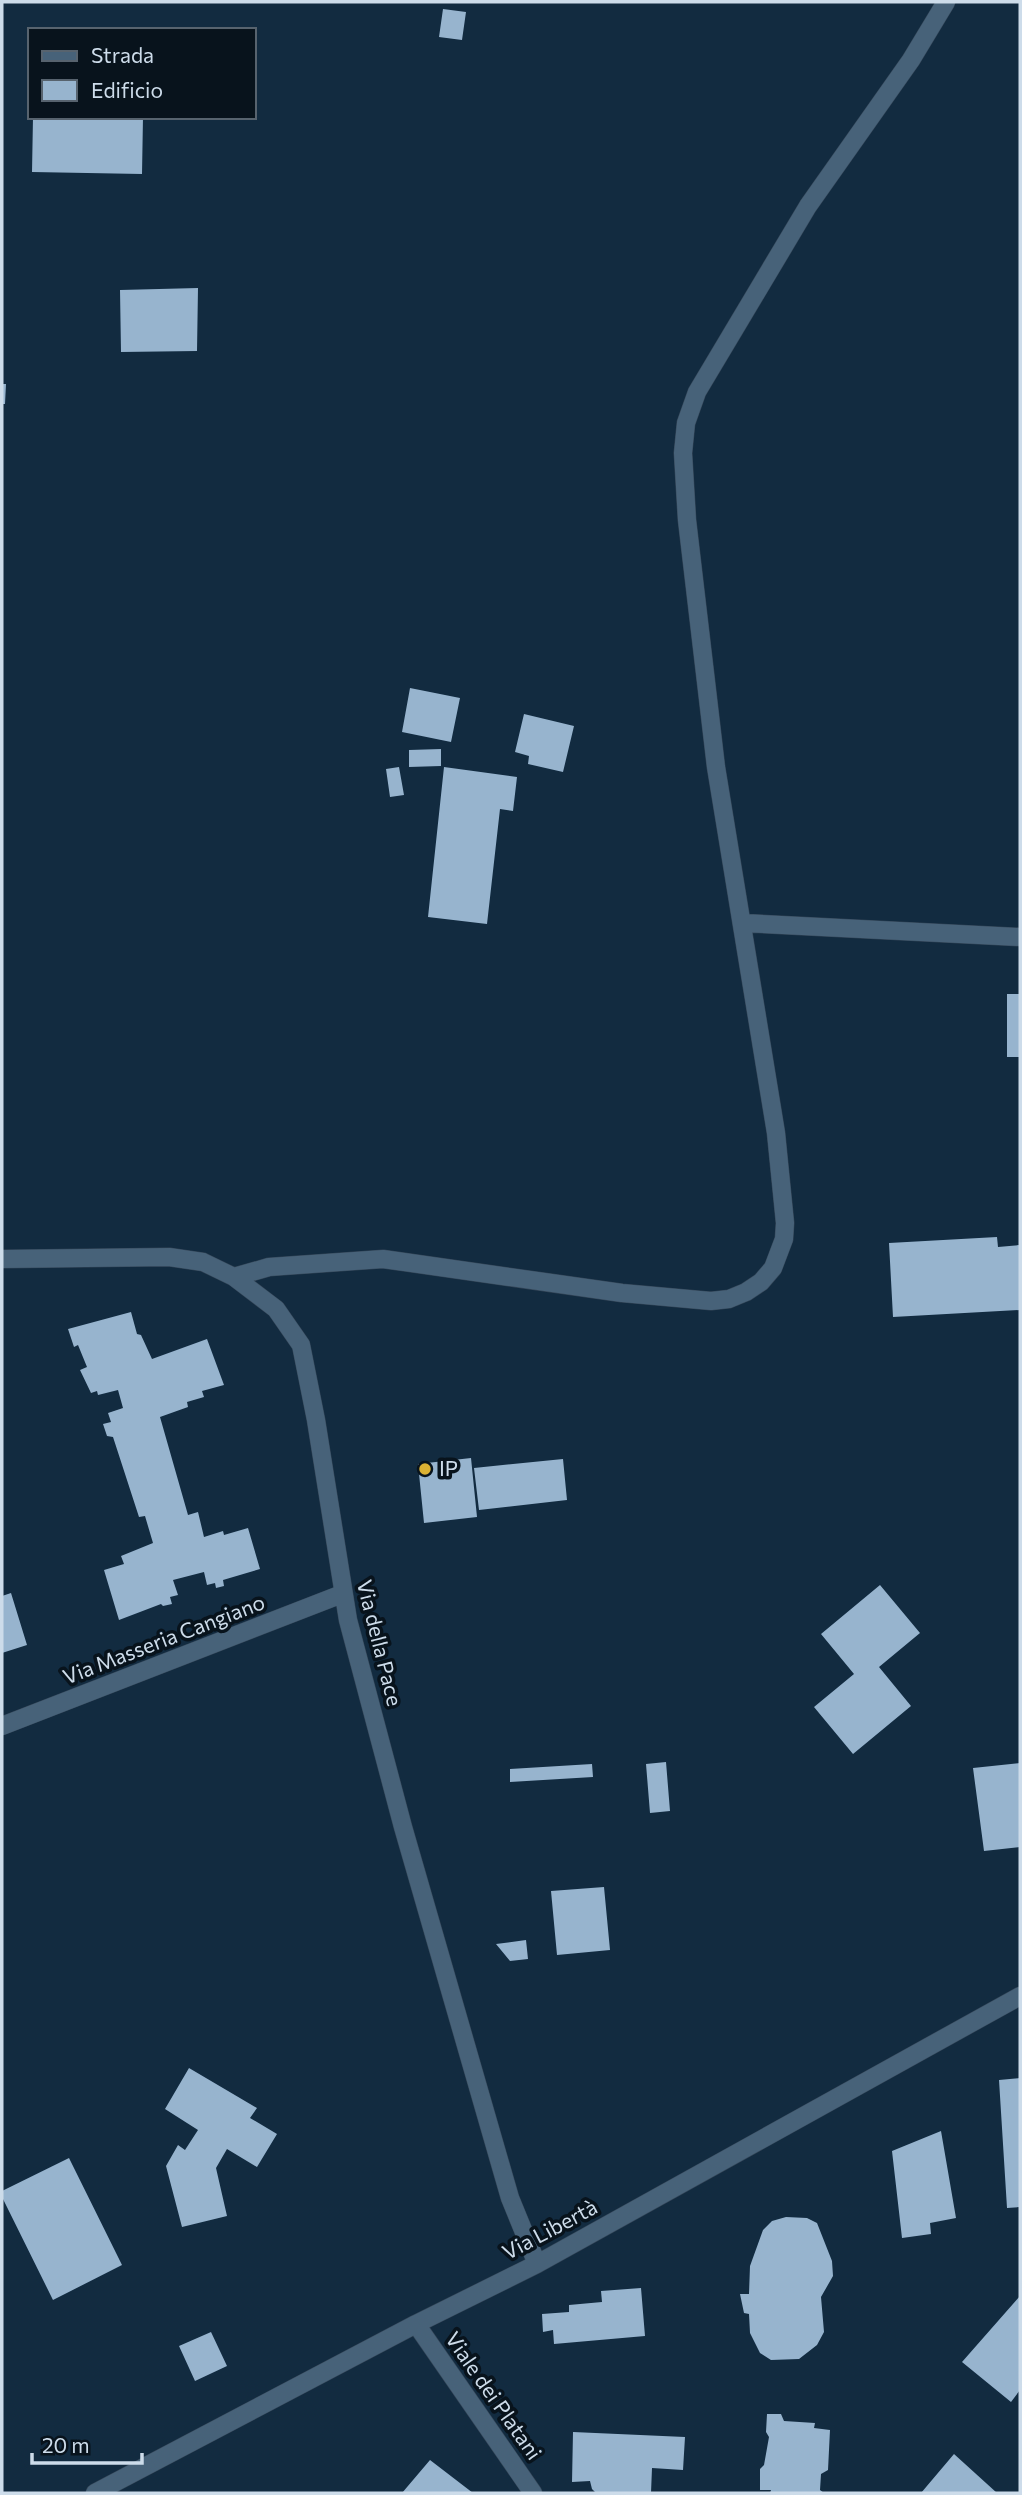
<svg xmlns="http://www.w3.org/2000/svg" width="1022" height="2495" viewBox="0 0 1022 2495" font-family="Commissioner,sans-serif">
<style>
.building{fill:#97b4ce}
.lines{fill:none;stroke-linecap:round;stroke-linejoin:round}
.minor-casing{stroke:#354759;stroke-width:19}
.minor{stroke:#476279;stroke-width:18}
.poi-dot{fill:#dcb233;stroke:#08131c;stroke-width:2.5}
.labels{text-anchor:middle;stroke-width:7;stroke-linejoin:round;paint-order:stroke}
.poi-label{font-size:21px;fill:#cddcea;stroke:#08131c;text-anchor:start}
.street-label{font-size:21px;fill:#cddcea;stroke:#08131c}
</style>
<rect width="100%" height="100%" fill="#122b40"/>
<path class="building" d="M443 9 466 12 462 40 439 37Z
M33 117H143L142 174 32 172Z
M198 288 197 351 121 352 120 290Z
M2 384H6L5 404H2Z
M410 688 460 698 451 742 402 732Z
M524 714 574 726 563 772 528 764 529 756 515 752Z
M441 749V766L409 767V750Z
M399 767 404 795 390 797 386 769Z
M444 767 517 777 513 811 500 809 487 924 428 917Z
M1007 994H1020V1057H1007Z
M997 1237 998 1247 1020 1245V1310L893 1317 889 1243Z
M131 1312 137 1334 141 1335 152 1359 207 1339 224 1385 202 1391 204 1397 187 1402 188 1407 160 1417 188 1515 198 1512 204 1537 223 1531 224 1535 248 1528 260 1569 223 1580 224 1586 216 1588 215 1583 207 1585 204 1572 173 1580 178 1595 170 1597 172 1604 163 1606 161 1604 119 1620 104 1570 124 1564 121 1556 153 1543 145 1516 139 1517 113 1437 107 1436 103 1424 111 1422 108 1413 123 1408 118 1390 98 1395 97 1391 91 1393 80 1370 87 1367 78 1345 74 1347 68 1329Z
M471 1458 477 1517 424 1523 418 1464Z
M563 1459 567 1500 479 1510 474 1468Z
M880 1585 920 1633 879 1667 911 1706 853 1754 814 1707 854 1674 821 1634Z
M11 1593 27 1645 2 1653V1596Z
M666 1762 670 1811 650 1813 646 1764Z
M1020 1763V1847L984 1851 973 1768Z
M592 1764 593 1777 510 1782V1769Z
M604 1887 610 1950 557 1955 551 1891Z
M526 1940 528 1959 510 1961 496 1944Z
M189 2068 257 2108 250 2118 277 2134 257 2167 227 2149 216 2168 227 2216 182 2227 166 2166 178 2145 185 2150 198 2130 165 2109Z
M1020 2078V2207L1007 2208 999 2080Z
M941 2131 956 2218 930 2223 931 2234 902 2238 892 2151Z
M69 2158 122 2265 53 2300 2 2197V2191Z
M786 2217 807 2218 817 2223 832 2261 833 2276 821 2297 824 2332 817 2345 799 2359 771 2360 760 2353 750 2333 749 2314 744 2313 740 2294H749L750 2266 763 2230 772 2221Z
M641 2288 645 2336 554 2344 553 2330 543 2332 542 2314 569 2312V2305L602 2302 601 2291Z
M1020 2296V2390L1011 2402 962 2362Z
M211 2332 227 2366 195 2381 179 2346Z
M767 2414H781L784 2421 815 2423 814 2428 830 2430 828 2470 821 2474 820 2490 824 2493H770L771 2490H760V2469L764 2465 769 2437 766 2432Z
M573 2432 685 2437 683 2470 652 2468 651 2493H596L592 2489 590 2481 572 2482Z
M954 2454 997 2493H921Z
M430 2460 473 2493H402Z"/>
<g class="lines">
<defs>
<path id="minor" d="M742 923 1020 937
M2 1259 169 1257 203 1262 234 1277 276 1309 301 1345 316 1420 348 1620 403 1827 510 2198 537 2264
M234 1277 269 1267 383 1259 622 1293 711 1301 729 1299 746 1292 761 1282 773 1268 784 1239 785 1223 776 1133 716 767 687 520 683 453 686 423 697 392 808 206 911 60 946 2
M2 1726 342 1594
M416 2324 533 2493
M95 2493 416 2324 537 2264 1020 1996"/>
</defs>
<use href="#minor" class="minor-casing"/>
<use href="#minor" class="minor"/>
</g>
<circle class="poi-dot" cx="425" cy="1469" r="7"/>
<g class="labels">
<g class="poi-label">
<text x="439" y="1476">IP</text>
</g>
<g class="street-label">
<text transform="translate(164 1640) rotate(-21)" y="7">Via Masseria Cangiano</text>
<text transform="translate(379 1643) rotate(76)" y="7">Via della Pace</text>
<text transform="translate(550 2230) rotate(-28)" y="7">Via Libertà</text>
<text transform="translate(493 2396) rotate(55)" y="7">Viale dei Platani</text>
</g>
</g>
<rect width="1022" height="2495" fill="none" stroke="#cddcea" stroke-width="7"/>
<rect x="28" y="28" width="228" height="91" fill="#08131c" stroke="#57636e" stroke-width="2"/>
<rect x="42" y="51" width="35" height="10" fill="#476279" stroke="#57636e" stroke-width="2"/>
<text x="91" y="63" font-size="21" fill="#cddcea">Strada</text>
<rect x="42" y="80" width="35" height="21" fill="#97b4ce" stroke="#57636e" stroke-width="2"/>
<text x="91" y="98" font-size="21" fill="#cddcea">Edificio</text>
<path d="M32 2453v10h110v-10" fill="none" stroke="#cddcea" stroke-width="3.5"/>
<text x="42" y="2453" font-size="21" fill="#cddcea" stroke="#08131c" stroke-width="5" paint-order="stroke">20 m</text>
</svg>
